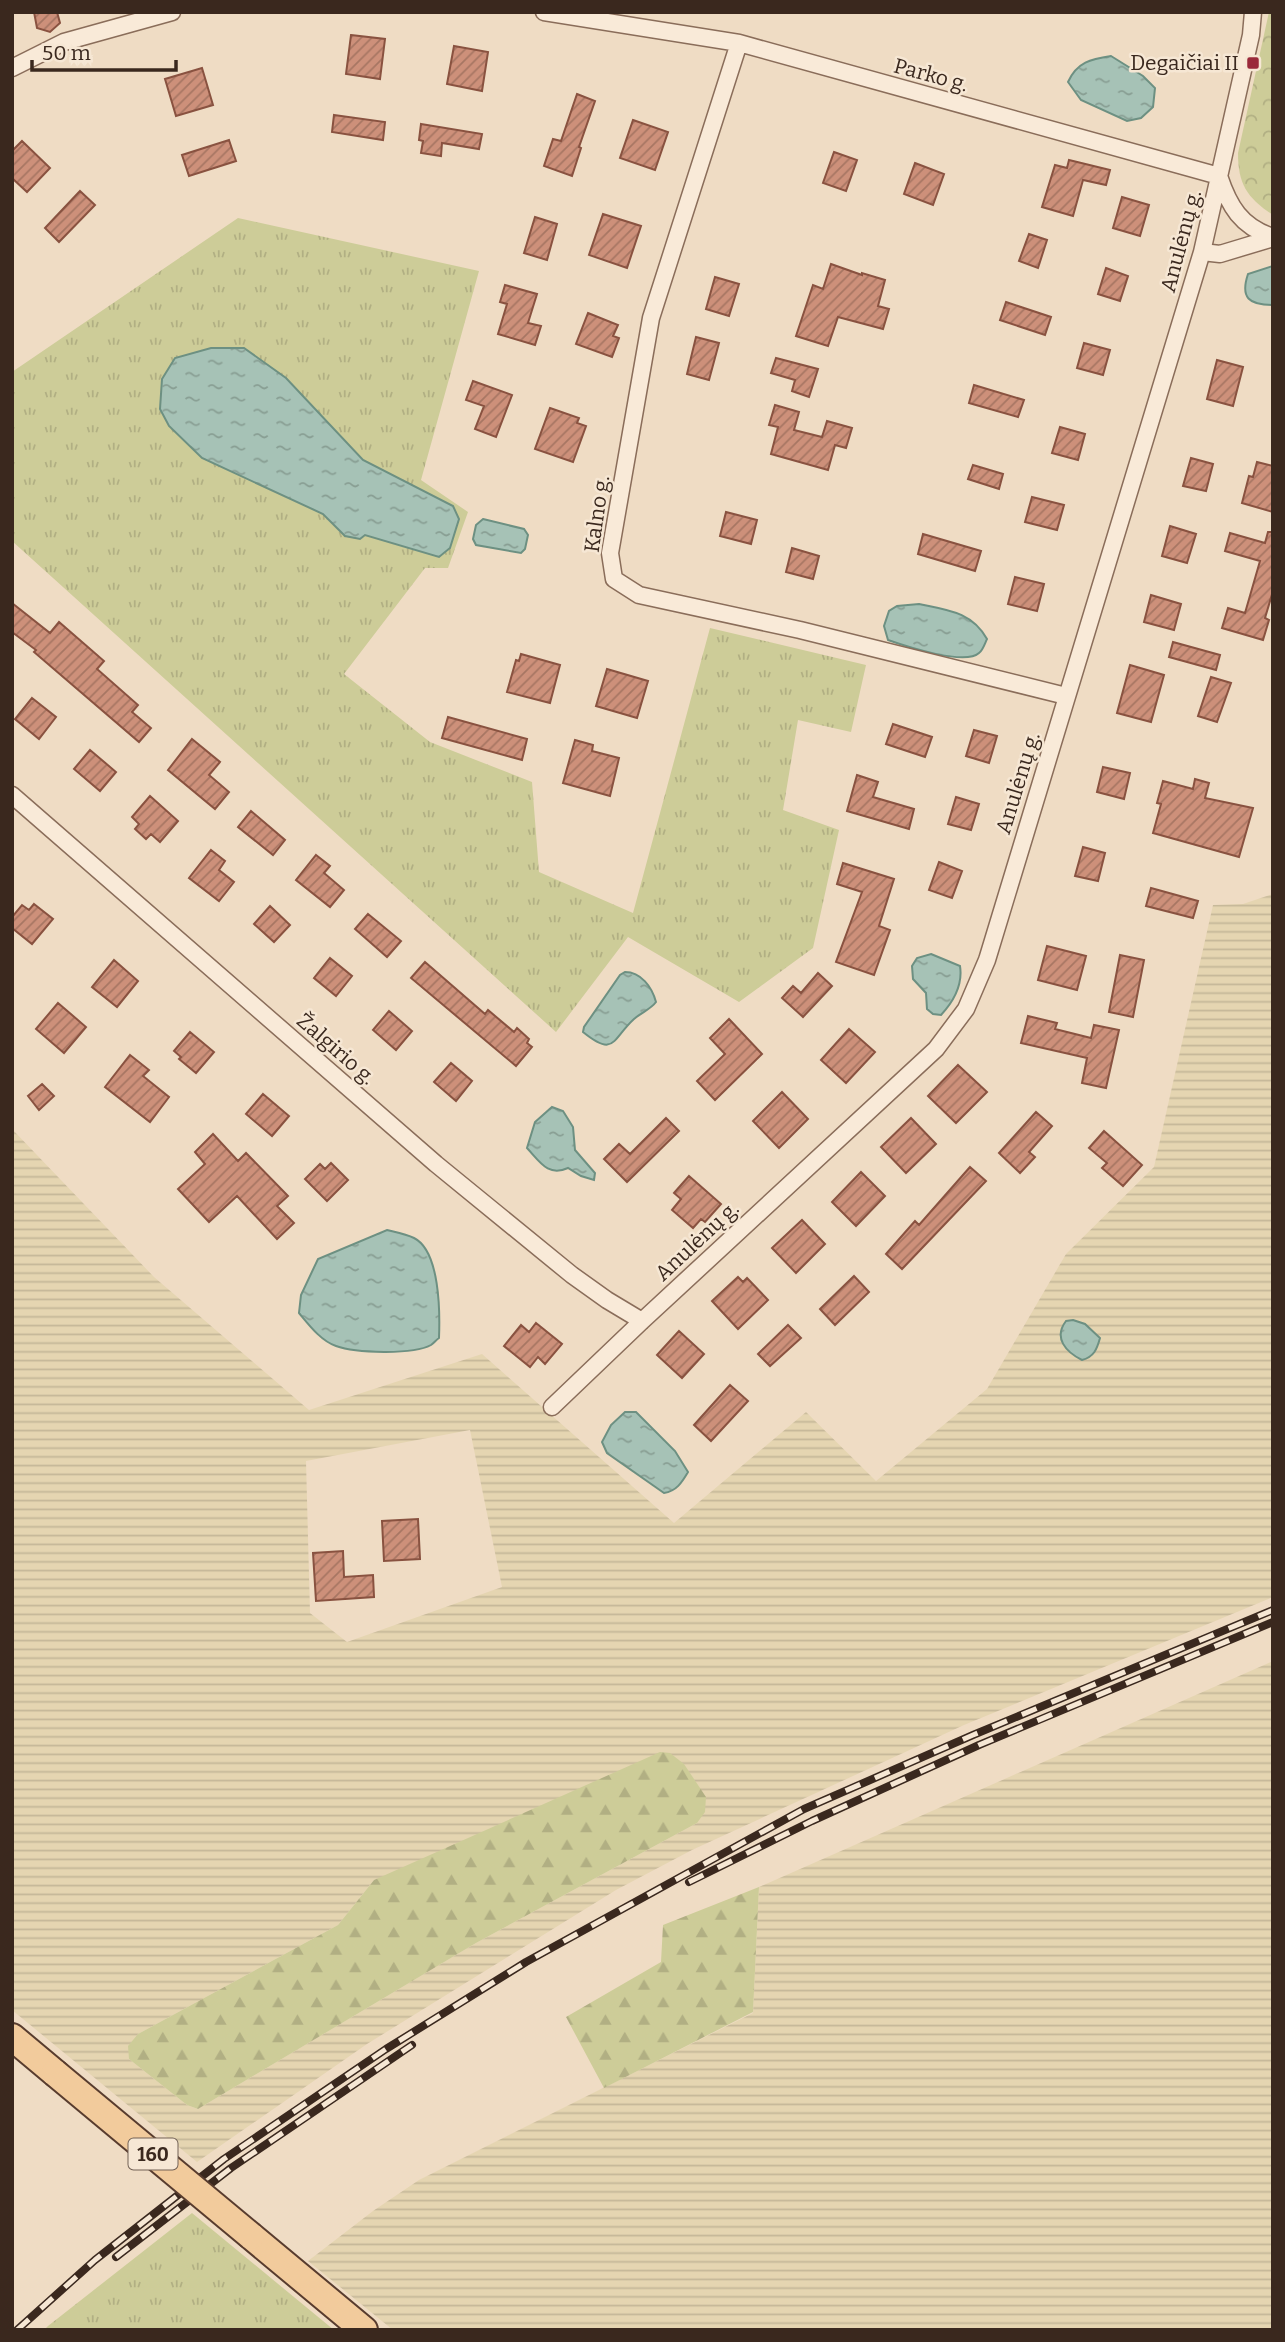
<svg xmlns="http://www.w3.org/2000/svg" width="1285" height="2342" viewBox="0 0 1285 2342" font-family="Bitter,serif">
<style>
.farmland{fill:url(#farmland-rules);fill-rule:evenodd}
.grass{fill:url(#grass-tufts);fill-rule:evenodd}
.forest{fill:url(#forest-firs)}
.park{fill:url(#park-crowns)}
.water{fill:url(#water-ripples);stroke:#6d9082;stroke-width:2}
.building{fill:url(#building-hatch);stroke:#895240;stroke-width:2}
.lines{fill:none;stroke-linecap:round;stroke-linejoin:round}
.minor-casing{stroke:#8a6d5a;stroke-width:19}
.primary-casing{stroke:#583c2e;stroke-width:30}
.minor{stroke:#f9ead8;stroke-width:16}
.primary{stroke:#f2cb9c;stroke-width:26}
.rail-casing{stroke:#3a281e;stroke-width:8}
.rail{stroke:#f6e7d4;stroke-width:5;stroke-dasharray:16;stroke-linecap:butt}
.primary-bridge-casing{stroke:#583c2e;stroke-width:30;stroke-linecap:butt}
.primary-bridge{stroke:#f2cb9c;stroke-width:26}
.poi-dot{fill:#9a293a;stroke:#f6e7d4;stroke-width:2.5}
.labels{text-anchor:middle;stroke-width:5;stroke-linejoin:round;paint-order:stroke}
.shield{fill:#f6e7d4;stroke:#726155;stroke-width:2}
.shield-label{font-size:19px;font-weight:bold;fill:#3a281e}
.poi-label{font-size:21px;fill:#3a281e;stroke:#f6e7d4;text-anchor:end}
.street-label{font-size:21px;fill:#3a281e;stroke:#f6e7d4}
</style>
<defs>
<pattern id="farmland-rules" width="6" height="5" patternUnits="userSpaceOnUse" patternTransform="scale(1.75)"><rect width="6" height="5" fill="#e5d5b1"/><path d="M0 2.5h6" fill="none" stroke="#c5b798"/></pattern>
<pattern id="grass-tufts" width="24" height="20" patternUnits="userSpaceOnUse" patternTransform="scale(1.75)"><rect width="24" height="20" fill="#cdcc98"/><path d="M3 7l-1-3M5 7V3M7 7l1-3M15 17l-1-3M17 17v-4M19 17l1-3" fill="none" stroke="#b1af83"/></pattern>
<pattern id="forest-firs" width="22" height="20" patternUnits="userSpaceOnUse" patternTransform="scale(1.75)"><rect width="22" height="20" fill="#cdcc98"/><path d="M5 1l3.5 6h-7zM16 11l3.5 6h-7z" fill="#b1af83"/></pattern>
<pattern id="park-crowns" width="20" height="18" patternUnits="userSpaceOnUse" patternTransform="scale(1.75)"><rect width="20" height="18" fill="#cdcc98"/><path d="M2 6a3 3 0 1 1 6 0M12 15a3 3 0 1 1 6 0" fill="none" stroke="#b1af83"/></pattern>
<pattern id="water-ripples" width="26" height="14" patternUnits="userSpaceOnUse" patternTransform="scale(1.75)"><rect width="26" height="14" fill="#a6c2b6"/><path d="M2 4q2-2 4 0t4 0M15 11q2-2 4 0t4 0" fill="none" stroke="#889e93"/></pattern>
<pattern id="building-hatch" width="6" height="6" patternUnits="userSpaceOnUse" patternTransform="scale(1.75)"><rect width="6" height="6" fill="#cd907a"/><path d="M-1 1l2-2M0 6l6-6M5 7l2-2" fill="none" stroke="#a77663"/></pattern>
</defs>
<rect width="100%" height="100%" fill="#efdcc4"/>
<path class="farmland" d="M1273 894V1597L964 1725 692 1850 616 1890 367 2044 197 2162 12 2010V1129L154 1277 309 1410 482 1354 674 1523 806 1412 876 1481 987 1389 1066 1254 1154 1167 1213 905 1243 904ZM470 1430 502 1587 347 1642 310 1613 306 1461ZM697 1823 476 1943 198 2109 187 2105 129 2059 138 2034 338 1925 374 1880Z
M1273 1661V2330H393L308 2261 373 2211 419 2180 753 2013 759 1887Z"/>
<path class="grass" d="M238 218 479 271 421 480 468 512 448 568H425L344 674 430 742 532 782 539 872 633 913 710 628 866 665 851 732 798 720 783 810 839 830 813 948 739 1002 628 937 556 1032 12 541V372ZM286 378 363 460 453 506 439 557 365 535 345 536 323 514 202 458 169 426 160 410 162 379Z
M192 2213 334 2330H44L48 2326Z"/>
<path class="forest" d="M660 1752 670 1753 684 1764 706 1797 705 1812 697 1823 476 1943 198 2109 187 2105 129 2059 128 2046 138 2034 338 1925 374 1880Z
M759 1887 753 2012 604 2088 566 2017 661 1962 663 1925Z"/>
<path class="park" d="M1269 12H1273V215C1247 198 1238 184 1238 153Z"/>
<path class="water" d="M1111 56 1143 76 1155 88 1153 107 1141 118 1127 121 1081 100 1068 82C1077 62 1091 59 1111 56Z
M1273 266V305C1249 305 1240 298 1248 274Z
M211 348H244L286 378 363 460 453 506 459 519 450 548 439 557 365 535 360 539 345 536 323 514 202 458 169 426 160 409 162 379 175 358Z
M483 519 524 529 528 535 525 549 521 553 476 545 473 539 476 525Z
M919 604C948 610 972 612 987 639 985 643 983 650 979 653 965 666 905 646 888 640L884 626 889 611 897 606Z
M931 954 960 966C963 985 954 1001 941 1015L933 1014 927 1009 926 993 913 979 912 966 917 958Z
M625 972C641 972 652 987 656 1002 651 1009 642 1012 634 1019 612 1039 615 1058 583 1032L584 1027 620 975Z
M552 1107 563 1111 573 1127 575 1150 595 1173 594 1180 581 1176 568 1168C548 1177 540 1162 527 1148L535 1122Z
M387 1230C395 1232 406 1234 414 1238 440 1251 440 1312 439 1338 436 1340 434 1343 431 1345 413 1355 355 1353 336 1346 321 1341 309 1325 299 1313L301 1295 318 1259Z
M1073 1320 1085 1324 1100 1338C1097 1349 1094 1357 1082 1360 1066 1352 1053 1338 1066 1321Z
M625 1412H636L675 1451 688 1472C682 1482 677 1491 664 1493L607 1453 602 1442 611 1425Z"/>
<path class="building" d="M34 12H57L60 23 50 32 37 28Z
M351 35 385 39 380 79 346 74Z
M454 46 488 52 482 91 447 84Z
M202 68 213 105 176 116 165 79Z
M577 94 595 101 579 147 581 148 572 176 544 166 553 139 561 141Z
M334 115 385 122 383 140 332 132Z
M633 120 668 132 655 170 620 158Z
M421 124 482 134 479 149 442 143 441 156 421 153 423 141 419 140Z
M229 140 236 161 189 176 182 155Z
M22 141 50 168 27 192 12 178V151Z
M834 152 857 160 846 191 823 183Z
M1069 160 1110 170 1106 185 1083 180 1073 216 1042 207 1055 165 1067 168Z
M915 163 944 174 933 205 904 194Z
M80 191 95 205 59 242 45 228Z
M1122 197 1149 205 1140 236 1113 228Z
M603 214 641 226 627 268 589 255Z
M535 217 557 224 547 260 524 253Z
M1029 234 1047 240 1038 268 1019 261Z
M831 264 862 275V273L885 280 878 306 889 309 883 329 838 317 828 346 796 336 813 285 823 289Z
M1106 268 1128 276 1120 301 1098 294Z
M715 277 739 284 729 316 706 309Z
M505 285 537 294 528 323 541 326 535 345 498 334 507 304 500 302Z
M1006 302 1051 317 1045 335 1000 320Z
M588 313 618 325 613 336 619 338 612 357 576 344Z
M696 337 719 343 709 380 687 374Z
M1084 343 1110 350 1103 375 1077 368Z
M776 358 818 369 809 397 792 391 795 380 771 373Z
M1217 360 1243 367 1233 406 1207 399Z
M473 381 512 395 496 437 475 429 484 406 466 400Z
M974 385 1024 400 1018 417 969 403Z
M775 405 799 412 794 430 822 437 827 421 852 428 846 448 835 445 828 470 771 454 778 427 769 425Z
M550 408 579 418 577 423 586 426 573 462 535 449Z
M1060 427 1085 434 1078 460 1052 453Z
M1191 458 1213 464 1206 491 1183 486Z
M1257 462 1273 466V512L1242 503 1249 476 1253 477Z
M973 465 1003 474 999 489 968 479Z
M1032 497 1064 505 1057 530 1025 522Z
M726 512 757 520 751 544 720 536Z
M1170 526 1196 534 1187 563 1162 556Z
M1268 532H1273V591L1265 618 1269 620 1263 640 1222 628 1228 608 1245 613 1260 561 1225 551 1230 533 1265 543Z
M923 534 981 551 975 571 918 554Z
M792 548 819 556 813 579 786 572Z
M1015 577 1044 584 1037 611 1008 604Z
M1151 595 1181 604 1174 630 1144 622Z
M12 603 50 633 59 622 104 661 97 669 138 705 132 712 151 728 139 742 34 652 36 650 12 632Z
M1173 642 1220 655 1216 670 1169 657Z
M521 654 560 665 550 703 507 692 516 660 519 661Z
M1130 665 1164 675 1151 722 1117 713Z
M607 669 648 681 637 718 596 706Z
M1211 677 1231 683 1217 722 1198 716Z
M32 698 56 717 39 739 15 719Z
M448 717 527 739 522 760 442 738Z
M893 724 932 737 925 757 886 744Z
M974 730 997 736 989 763 966 756Z
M192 739 220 762 209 775 229 792 215 809 168 770Z
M575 740 593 745 592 751 619 758 610 796 563 783Z
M90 750 116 772 100 791 74 769Z
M1103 767 1130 773 1124 799 1097 792Z
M857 775 878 782 873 797 914 809 909 829 847 811Z
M1195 779 1209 783 1205 798 1253 808 1239 857 1153 833 1161 804 1157 803 1163 781 1193 789Z
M150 796 178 821 160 842 151 834 146 839 135 829 139 824 132 817Z
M956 797 979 804 971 830 948 824Z
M251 811 285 840 273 855 238 827Z
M1083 847 1105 853 1098 881 1075 876Z
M211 850 225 861 219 870 234 882 219 901 189 878Z
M316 855 330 866 324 873 344 890 330 907 296 880Z
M939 862 962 871 952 898 929 890Z
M843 863 894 879 879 926 890 930 874 975 836 962 862 892 837 884Z
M1151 888 1198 901 1193 918 1146 906Z
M34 904 53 919 32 944 12 928V917L22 905 29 910Z
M270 906 290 925 274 942 254 924Z
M368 914 401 941 387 957 355 929Z
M1047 946 1086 956 1077 990 1038 980Z
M1120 955 1144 960 1133 1017 1109 1012Z
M330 958 352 976 336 996 314 978Z
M114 960 138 981 117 1007 92 987Z
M425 962 485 1014 488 1010 514 1032 517 1028 529 1039 527 1043 532 1047 516 1066 411 978Z
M818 973 832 986 803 1017 782 998 793 986 801 993Z
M58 1003 86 1027 64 1053 36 1029Z
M389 1011 412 1031 396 1050 373 1030Z
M1028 1016 1057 1023 1055 1029 1091 1038 1094 1025 1119 1030 1106 1088 1082 1083 1087 1058 1021 1043Z
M729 1019 762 1054 715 1100 697 1081 725 1054 710 1038Z
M849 1029 875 1052 846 1083 821 1060Z
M190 1032 214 1052 196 1073 179 1059 181 1057 174 1051Z
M130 1055 149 1070 143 1076 169 1097 150 1122 105 1087Z
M451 1063 472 1081 456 1101 434 1082Z
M958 1065 987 1092 956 1123 928 1096Z
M42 1084 54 1096 39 1110 28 1096Z
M782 1092 808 1119 779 1148 753 1121Z
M263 1094 289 1116 272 1136 246 1114Z
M1036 1112 1052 1126 1029 1152 1035 1157 1020 1173 999 1153Z
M666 1118 679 1131 627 1182 604 1159 619 1144 630 1154Z
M911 1118 936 1144 906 1173 881 1147Z
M1104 1131 1142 1165 1123 1186 1102 1168 1107 1163 1089 1148Z
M213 1134 238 1161 246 1153 288 1196 277 1206 294 1223 277 1239 237 1196 209 1222 178 1189 205 1164 195 1152Z
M331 1163 348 1180 327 1201 305 1179 320 1164 325 1169Z
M970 1167 986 1181 902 1269 886 1254 915 1221 919 1225Z
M861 1172 885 1196 856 1226 832 1202Z
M689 1176 721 1204 705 1222 701 1219 693 1228 672 1210 681 1199 674 1193Z
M802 1220 825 1244 796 1273 772 1248Z
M854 1276 869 1292 835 1325 820 1309Z
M738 1277 743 1282 747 1278 768 1300 738 1329 712 1301Z
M536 1323 562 1344 545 1364 538 1357 530 1367 504 1346 521 1325 529 1332Z
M788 1325 801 1338 770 1366 758 1354Z
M679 1331 704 1354 682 1378 657 1355Z
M730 1385 748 1401 711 1441 694 1425Z
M418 1519 420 1559 384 1561 382 1521Z
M343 1551 344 1577 373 1575 374 1597 316 1601 313 1553Z"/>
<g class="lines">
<defs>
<path id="minor" d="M544 12 739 43 1219 176C1229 206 1241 227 1273 237
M739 43 651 318 610 553 614 579 639 595 800 630 1066 696
M12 68 64 42 172 12
M1202 252 1220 254 1273 238
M12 795 436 1164 572 1275 607 1300 642 1321
M552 1407 642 1321 936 1049 966 1009 987 960 1202 252 1251 35 1253 12"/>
<path id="primary" d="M12 2037 55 2073
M251 2236 364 2330"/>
</defs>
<use href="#minor" class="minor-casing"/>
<use href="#primary" class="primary-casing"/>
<use href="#minor" class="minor"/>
<use href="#primary" class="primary"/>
<defs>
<path id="rail" d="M689 1882 812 1821 979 1745 1273 1622
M116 2257 231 2168 412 2045
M17 2330 95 2260 224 2159 386 2049 526 1962 804 1809 973 1735 1273 1610"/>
</defs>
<use href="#rail" class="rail-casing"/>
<use href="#rail" class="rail"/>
<defs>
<path id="primary-bridge" d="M55 2073 251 2236"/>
</defs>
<use href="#primary-bridge" class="primary-bridge-casing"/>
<use href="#primary-bridge" class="primary-bridge"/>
</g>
<rect class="poi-dot" x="1246" y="56" width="14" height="14" rx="3.5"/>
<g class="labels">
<rect class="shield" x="128.5" y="2138.5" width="49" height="31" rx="5"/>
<g class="shield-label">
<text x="153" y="2161">160</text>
</g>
<g class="poi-label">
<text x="1239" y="70">Degaičiai II</text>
</g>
<g class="street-label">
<text transform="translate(931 75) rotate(15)" y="7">Parko g.</text>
<text transform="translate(1181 241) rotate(-75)" y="7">Anulėnų g.</text>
<text transform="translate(597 514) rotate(-82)" y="7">Kalno g.</text>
<text transform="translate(1018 783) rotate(-73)" y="7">Anulėnų g.</text>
<text transform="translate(336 1049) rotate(41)" y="7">Žalgirio g.</text>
<text transform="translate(697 1241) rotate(-43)" y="7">Anulėnų g.</text>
</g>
</g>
<rect width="1285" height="2342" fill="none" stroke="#3a281e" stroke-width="28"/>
<path d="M32 60v10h144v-10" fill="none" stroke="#3a281e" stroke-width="3.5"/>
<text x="42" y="60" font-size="21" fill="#3a281e" stroke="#f6e7d4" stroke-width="5" paint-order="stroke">50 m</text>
</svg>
